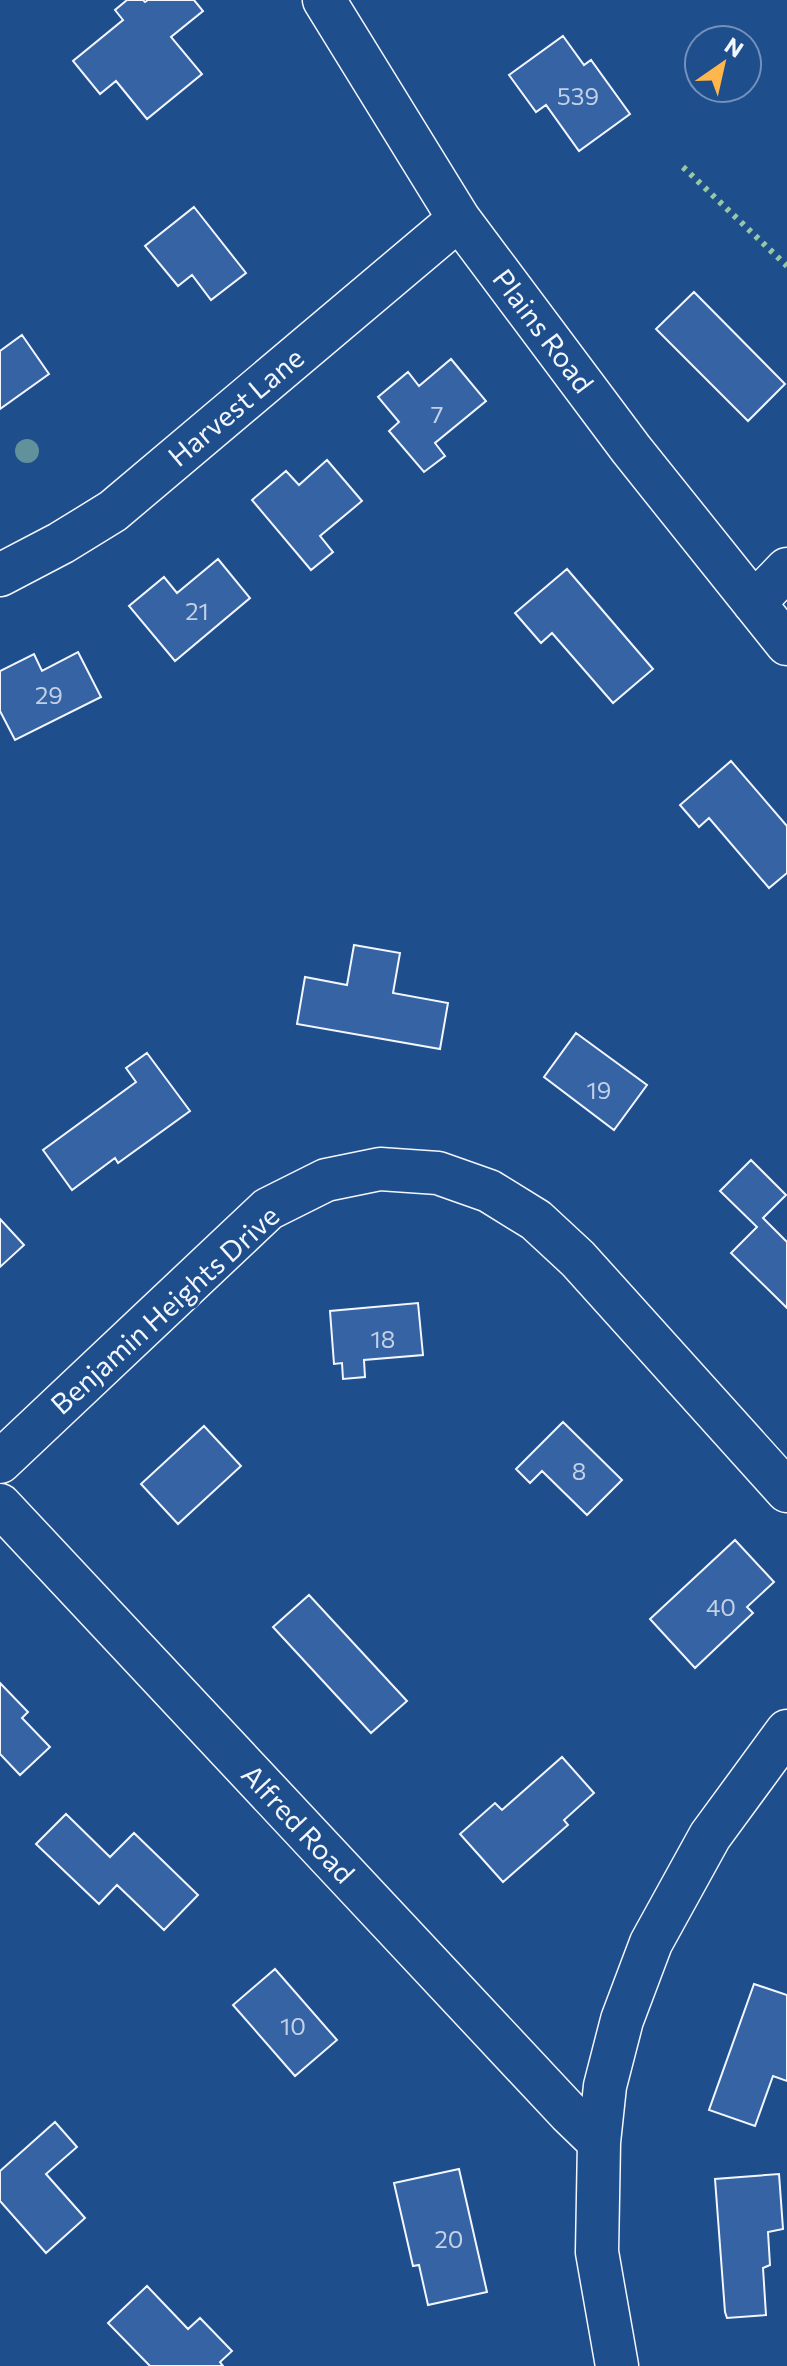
<svg xmlns="http://www.w3.org/2000/svg" width="787" height="2366" viewBox="0 0 787 2366" font-family="Commissioner,sans-serif">
<style>
.building{fill:#3563a3;stroke:#f2f6ff;stroke-width:2}
.lines{fill:none;stroke-linecap:round;stroke-linejoin:round}
.minor-casing{stroke:#f2f6ff;stroke-width:45}
.minor{stroke:#1f4e8c;stroke-width:42}
.hedge{stroke:#97c8a6;stroke-width:6;stroke-dasharray:4 6;stroke-linecap:butt}
.tree{fill:#61919a}
.labels{text-anchor:middle;stroke-width:6;stroke-linejoin:round;paint-order:stroke}
.number-label{font-size:24px;fill:#c3d1e8}
.street-label{font-size:28px;fill:#f2f6ff;stroke:#1f4e8c}
</style>
<rect width="100%" height="100%" fill="#1f4e8c"/>
<path class="building" d="M127 0H143L145 2 148 0H194L203 11 171 37 202 74 147 119 116 81 100 94 73 61 123 20 115 10Z
M563 36 584 65 591 60 630 114 579 151 546 105 536 112 509 75Z
M194 207 246 273 211 300 192 275 178 286 145 246Z
M694 292 785 384 748 421 656 329Z
M22 335 49 374 0 409V351Z
M451 359 486 401 435 443 445 456 424 472 389 431 399 422 378 397 408 372 419 386Z
M327 460 362 501 320 536 333 552 311 570 252 500 286 471 299 485Z
M218 559 250 598 175 661 129 606 164 577 177 593Z
M567 569 653 669 613 703 552 633 541 643 515 613Z
M78 652 101 697 15 740 0 711V671L34 654 42 671Z
M731 761 787 826V873L769 888 709 818 699 827 680 805Z
M354 945 400 953 393 993 448 1003 440 1049 297 1024 305 977 347 985Z
M576 1033 647 1085 614 1130 544 1077Z
M147 1053 190 1111 118 1163 115 1158 72 1190 43 1150 136 1082 126 1068Z
M751 1160 786 1195 763 1218 787 1242V1308L731 1253 757 1227 720 1191Z
M0 1219 24 1245 0 1267Z
M418 1303 423 1355 364 1360 365 1377 343 1379 342 1363 334 1364 330 1311Z
M563 1422 622 1480 587 1515 542 1471 530 1483 516 1469Z
M204 1426 241 1466 178 1524 141 1484Z
M735 1540 774 1582 747 1607 753 1613 695 1668 650 1619Z
M309 1595 407 1701 371 1733 273 1627Z
M0 1683 28 1712 22 1718 50 1747 20 1775 0 1754Z
M562 1757 594 1793 564 1820 568 1825 503 1882 460 1834 495 1803 502 1810Z
M66 1814 110 1857 134 1833 198 1895 164 1930 117 1885 99 1904 36 1844Z
M275 1969 337 2040 295 2076 233 2005Z
M754 1984 787 1995V2081L773 2076 755 2126 709 2110Z
M55 2122 77 2147 46 2174 85 2218 46 2253 0 2201V2171Z
M459 2169 487 2292 428 2305 419 2265 413 2266 394 2183Z
M779 2174 783 2229 768 2232 770 2265 763 2268 766 2315 727 2318 725 2312 715 2179Z
M147 2286 188 2329 200 2318 232 2351 220 2362 223 2366H150L108 2323Z"/>
<g class="lines">
<defs>
<path id="minor" d="M324 0 459 219 631 449 787 644
M0 575 61 543 113 511 459 219
M754 603 787 569
M0 1462 268 1209 326 1180 380 1169 438 1173 489 1191 536 1220 578 1259 787 1491
M0 1505 569 2113 599 2142
M617 2366 597 2252 599 2142 605 2086 622 2020 651 1943 710 1836 787 1731"/>
</defs>
<use href="#minor" class="minor-casing"/>
<use href="#minor" class="minor"/>
<path class="hedge" d="M683 167 787 266"/>
</g>
<circle class="tree" cx="27" cy="451" r="12"/>
<g class="labels">
<g class="number-label">
<text x="578" y="105">539</text>
<text x="437" y="423">7</text>
<text x="197" y="620">21</text>
<text x="49" y="704">29</text>
<text x="599" y="1099">19</text>
<text x="383" y="1348">18</text>
<text x="579" y="1480">8</text>
<text x="721" y="1616">40</text>
<text x="293" y="2035">10</text>
<text x="449" y="2248">20</text>
</g>
<g class="street-label">
<text transform="translate(543 331) rotate(53)" y="10">Plains Road</text>
<text transform="translate(236 407) rotate(-40)" y="10">Harvest Lane</text>
<text transform="translate(165 1310) rotate(-42)" y="10">Benjamin Heights Drive</text>
<text transform="translate(298 1824) rotate(47)" y="10">Alfred Road</text>
</g>
</g>
<g transform="translate(723 64) rotate(34)"><circle r="38" fill="#1f4e8c" stroke="#7391ba" stroke-width="2"/>
<path d="M0-6L14 30L0 20L-14 30Z" fill="#ffb74d"/>
<text y="-12" font-size="22" font-weight="bold" text-anchor="middle" fill="#f2f6ff">N</text>
</g>
</svg>
